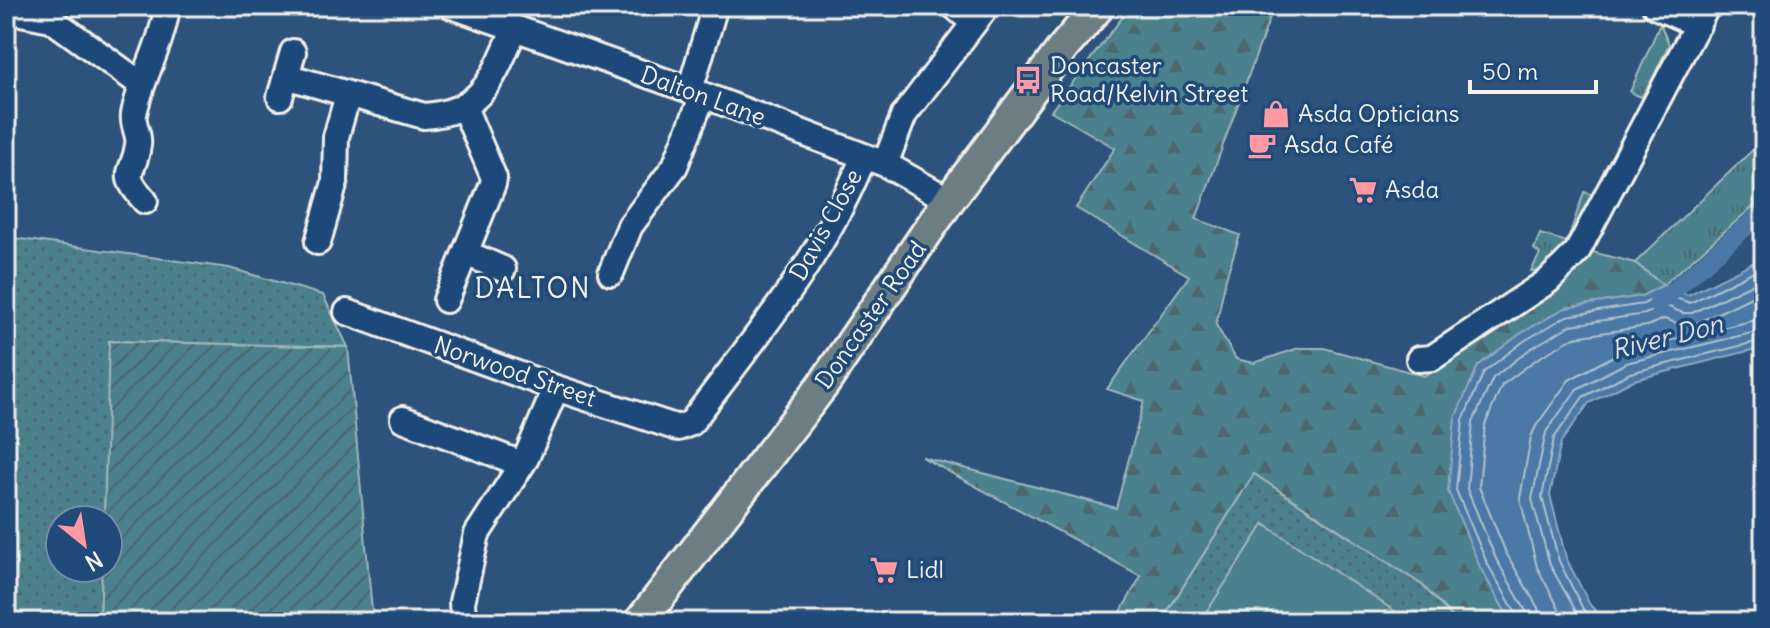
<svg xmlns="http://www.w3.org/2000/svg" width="1770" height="628" viewBox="0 0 1770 628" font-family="Delius,sans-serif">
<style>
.grass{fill:url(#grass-tufts);stroke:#a0b8ba;stroke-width:2}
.forest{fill:url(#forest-firs);stroke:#a0b8ba;stroke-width:2}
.park{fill:url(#park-dots);stroke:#a0b8ba;stroke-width:2}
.garden{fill:url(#garden-furrows);stroke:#a0b8ba;stroke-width:2}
.pitch{fill:#4c808d;stroke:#a0b8ba;stroke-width:2}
.water{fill:#4b78a6;stroke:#8fa8c0;stroke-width:2}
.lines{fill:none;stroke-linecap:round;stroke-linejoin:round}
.shore{stroke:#b0c1ce;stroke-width:2}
.canal{stroke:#4b78a6;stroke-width:18}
.minor-casing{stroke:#f4f1e8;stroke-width:30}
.major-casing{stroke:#f4f1e8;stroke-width:36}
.minor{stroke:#1f4a7a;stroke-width:24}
.major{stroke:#6c7e84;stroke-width:30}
.labels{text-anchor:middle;stroke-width:7;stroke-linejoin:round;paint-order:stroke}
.poi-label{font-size:24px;fill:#f4f1e8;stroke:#1f4a7a;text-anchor:start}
.street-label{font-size:24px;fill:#f4f1e8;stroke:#1f4a7a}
.water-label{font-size:26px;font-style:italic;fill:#dbdfde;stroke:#1f4a7a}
.quarter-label{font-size:28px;letter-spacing:2px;fill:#f4f1e8;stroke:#1f4a7a}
</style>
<defs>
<pattern id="grass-tufts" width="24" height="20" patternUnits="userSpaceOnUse" patternTransform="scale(2)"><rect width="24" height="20" fill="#4c808d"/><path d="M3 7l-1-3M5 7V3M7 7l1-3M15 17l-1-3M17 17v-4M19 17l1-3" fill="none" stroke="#4b676d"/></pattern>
<pattern id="forest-firs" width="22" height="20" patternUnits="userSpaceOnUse" patternTransform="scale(2)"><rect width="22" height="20" fill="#4c808d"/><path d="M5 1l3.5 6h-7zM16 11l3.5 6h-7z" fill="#4b676d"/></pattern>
<pattern id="park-dots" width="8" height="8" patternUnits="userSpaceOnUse" patternTransform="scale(2)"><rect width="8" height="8" fill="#4c808d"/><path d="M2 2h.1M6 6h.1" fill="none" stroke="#4b676d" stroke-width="1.8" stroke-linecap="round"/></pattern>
<pattern id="garden-furrows" width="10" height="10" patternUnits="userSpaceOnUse" patternTransform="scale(2)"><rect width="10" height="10" fill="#4c808d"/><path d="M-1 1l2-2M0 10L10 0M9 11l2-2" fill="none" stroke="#4b676d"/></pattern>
</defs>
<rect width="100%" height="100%" fill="#2d527c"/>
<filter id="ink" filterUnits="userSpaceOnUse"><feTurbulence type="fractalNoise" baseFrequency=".0125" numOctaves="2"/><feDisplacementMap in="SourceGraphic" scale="16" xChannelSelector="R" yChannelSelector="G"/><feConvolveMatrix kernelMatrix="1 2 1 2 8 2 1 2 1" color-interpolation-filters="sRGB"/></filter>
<g filter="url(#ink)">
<path class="grass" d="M1660 24 1669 44 1651 82 1641 97 1630 92Z
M1764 139V197L1663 285 1635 263Z
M1584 192 1594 195 1570 237 1573 241 1543 272 1531 271 1540 254 1534 249 1540 234 1567 242Z"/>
<path class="forest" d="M1131 6H1274L1196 219 1240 235 1226 278 1216 325 1236 359 1254 363 1299 348H1324L1424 376 1557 284 1589 251 1635 263 1663 285 1642 296 1565 308 1520 334 1478 366 1480 567 1511 622H1457L1422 585 1254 474 1161 622H1115L1141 576 922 457 1116 508 1144 401 1107 389 1189 276 1076 208 1115 148 1051 111Z"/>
<path class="park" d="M6 237 229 268 323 295 348 347 110 341 104 520H60V568H102L100 622H6Z
M1254 474 1422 585 1457 622H1161Z"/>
<path class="garden" d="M109 341 348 347 373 622H100L102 568H108V520H104Z"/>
<path class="pitch" d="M1264 524 1396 612 1389 622H1200Z"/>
<path class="water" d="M1764 257V347L1634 380 1589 403 1561 442 1550 495 1566 558 1590 605 1606 622H1511L1480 567 1448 491 1455 418 1478 366 1520 334 1565 308 1642 296 1663 285 1688 295Z"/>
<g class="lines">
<path class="shore" d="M1518 622 1517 615 1487 563 1456 490 1463 420 1484 372 1524 341 1567 316 1643 304 1664 294 1690 303 1764 266
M1528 622 1526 611 1496 559 1467 489 1473 422 1493 378 1530 349 1571 325 1645 314 1664 305 1683 313H1692L1764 278
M1540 622 1538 608 1506 553 1479 487 1485 425 1502 385 1537 359 1575 337 1647 326 1664 319 1683 325 1695 324 1764 291
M1566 622 1537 567 1520 498 1531 437 1536 426 1569 380 1621 352 1764 318
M1582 622 1550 565 1532 499 1546 432 1577 389 1626 363 1764 330
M1595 622 1583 609 1559 561 1542 497 1554 438 1583 397 1630 373 1764 340"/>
<path class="canal" d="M1657 305 1764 211"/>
<defs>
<path id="minor" d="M452 6 690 90 885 164 949 200
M954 6 974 23
M1655 6 1698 25
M6 10 51 19 142 85
M286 76 424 116C484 112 493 77 515 28
M690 90 715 6
M280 97 293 52
M885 164 904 115 987 6
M145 201C118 171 134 176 138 145 140 134 132 125 134 114 141 78 163 43 167 6
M318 242 335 182 336 137 348 95
M466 253 503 269
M611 273 630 226 675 166 703 95
M446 300 493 184 494 178 464 107
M347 312 556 388 678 428 691 423C754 339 825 255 864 156
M1419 359 1432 358 1548 281 1577 252 1707 6
M403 419 522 464
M463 618 462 602 477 534 526 458 556 388"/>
<path id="major" d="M640 622 823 385 949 200 1063 48 1099 6"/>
</defs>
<use href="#minor" class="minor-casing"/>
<use href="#major" class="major-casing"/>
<use href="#minor" class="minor"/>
<use href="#major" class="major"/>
</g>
</g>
<defs>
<symbol id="bus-bare" viewBox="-9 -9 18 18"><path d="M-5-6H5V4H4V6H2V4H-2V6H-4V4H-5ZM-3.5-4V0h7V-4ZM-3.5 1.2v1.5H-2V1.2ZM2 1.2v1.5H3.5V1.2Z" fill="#ff9aa2" stroke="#1f4a7a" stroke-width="2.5" paint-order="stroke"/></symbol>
<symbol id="shop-bare" viewBox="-9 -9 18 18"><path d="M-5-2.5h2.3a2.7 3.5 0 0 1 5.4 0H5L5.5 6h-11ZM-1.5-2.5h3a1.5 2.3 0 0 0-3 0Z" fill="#ff9aa2" stroke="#1f4a7a" stroke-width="2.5" paint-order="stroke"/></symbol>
<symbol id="cafe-bare" viewBox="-9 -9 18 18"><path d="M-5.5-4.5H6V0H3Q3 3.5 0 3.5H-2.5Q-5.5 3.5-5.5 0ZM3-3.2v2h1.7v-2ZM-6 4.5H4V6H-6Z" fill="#ff9aa2" stroke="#1f4a7a" stroke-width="2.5" paint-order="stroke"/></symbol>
<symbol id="supermarket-bare" viewBox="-9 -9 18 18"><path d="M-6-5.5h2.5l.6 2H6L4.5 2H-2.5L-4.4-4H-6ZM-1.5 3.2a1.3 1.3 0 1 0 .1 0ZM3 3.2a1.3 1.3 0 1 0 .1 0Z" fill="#ff9aa2" stroke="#1f4a7a" stroke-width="2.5" paint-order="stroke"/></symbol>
</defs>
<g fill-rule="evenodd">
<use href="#bus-bare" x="1008" y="60" width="40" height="40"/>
<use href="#shop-bare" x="1256" y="94" width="40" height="40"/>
<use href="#cafe-bare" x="1242" y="125" width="40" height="40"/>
<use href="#supermarket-bare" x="1343" y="170" width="40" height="40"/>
<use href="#supermarket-bare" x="864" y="550" width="40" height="40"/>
</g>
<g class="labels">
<g class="poi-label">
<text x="1050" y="74">Doncaster<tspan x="1050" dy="28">Road/Kelvin Street</tspan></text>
<text x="1298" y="122">Asda Opticians</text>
<text x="1284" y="153">Asda Café</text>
<text x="1385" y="198">Asda</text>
<text x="906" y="578">Lidl</text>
</g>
<g class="street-label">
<text transform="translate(703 96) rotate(20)" y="8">Dalton Lane</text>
<text transform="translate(826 225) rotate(-61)" y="8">Davis Close</text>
<text transform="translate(871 315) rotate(-55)" y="8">Doncaster Road</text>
<text transform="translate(515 372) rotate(19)" y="8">Norwood Street</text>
</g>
<g class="water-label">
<text transform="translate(1667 337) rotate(-14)" y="9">River Don</text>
</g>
<g class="quarter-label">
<text x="533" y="298">DALTON</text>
</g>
</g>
<rect width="1770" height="628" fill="none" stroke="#1f4a7a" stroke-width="32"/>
<rect x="16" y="16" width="1738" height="596" fill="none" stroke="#f4f1e8" stroke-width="3" filter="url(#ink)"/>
<g transform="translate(84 544) rotate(150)"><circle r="38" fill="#1f4a7a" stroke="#748da6" stroke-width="2"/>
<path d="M0-6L14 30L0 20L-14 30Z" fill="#ff9aa2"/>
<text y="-12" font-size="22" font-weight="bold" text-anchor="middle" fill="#f4f1e8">N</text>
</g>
<path d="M1470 80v12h126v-12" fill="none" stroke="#f4f1e8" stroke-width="4"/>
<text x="1482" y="80" font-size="24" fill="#f4f1e8" stroke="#1f4a7a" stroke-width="6" paint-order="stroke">50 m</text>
</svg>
